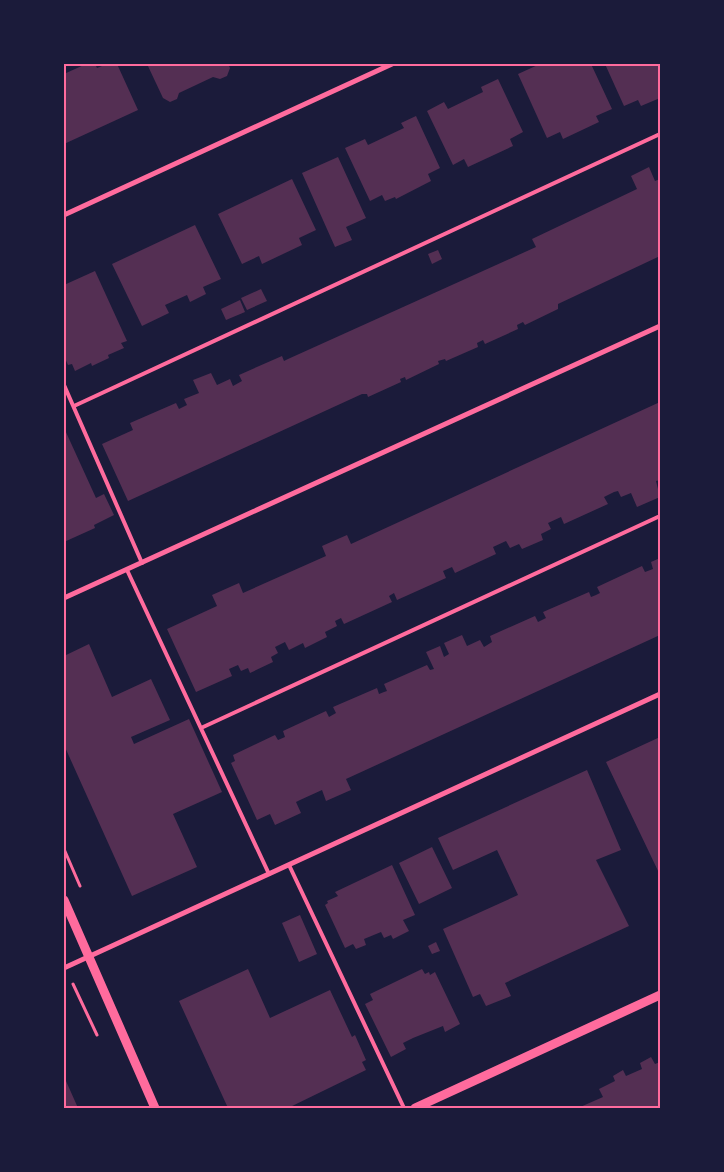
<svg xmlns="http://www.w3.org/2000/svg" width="724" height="1172" viewBox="0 0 724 1172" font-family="'Playfair Display',serif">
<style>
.building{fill:#542f53}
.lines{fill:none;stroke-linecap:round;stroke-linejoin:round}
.path{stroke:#ff6b9d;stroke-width:3}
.service{stroke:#ff6b9d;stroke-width:4}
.minor{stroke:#ff6b9d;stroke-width:5}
.tertiary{stroke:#ff6b9d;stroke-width:9}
.neatline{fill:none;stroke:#ff6b9d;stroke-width:2}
</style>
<rect width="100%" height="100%" fill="#1b1b3a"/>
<path class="building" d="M86 64H95L97 68 107 64H117L138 110 64 144V74Z
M147 64H228L230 68 227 76 220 79 213 77 179 93 177 99 170 102 163 98Z
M540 64H591L612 109 596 116 599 122 563 139 560 132 547 138 518 74Z
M605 64H660V98L641 106 638 100 624 106Z
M498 79 523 132 510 139 513 146 468 167 464 159 453 165 427 111 444 102 448 109 483 92 481 87Z
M416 116 440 168 428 174 431 181 396 199 395 197 385 201 382 195 370 201 345 148 365 139 368 145 404 128 401 123Z
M338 157 366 218 346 227 352 240 335 247 302 173Z
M649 167 655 181 660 179V256L558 304V309L525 325 523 322 517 325 518 329 485 344 483 340 477 343 478 347 446 361 445 359 438 361 439 364 406 380 405 377 400 379 401 382 368 397 367 394H362L128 501 102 444 133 430 130 423 176 403 179 409 187 405 184 399 199 393 193 380 211 373 217 385 230 379 233 386 242 381 239 375 282 356 284 361 288 359 536 247 532 239 637 189 631 176Z
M292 179 316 230 299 238 302 245 262 264 259 256 242 264 218 214Z
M195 225 221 279 203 287 206 294 190 302 187 295 165 305 169 313 142 326 112 264Z
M438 250 442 259 432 264 428 254Z
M95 271 127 341 121 343 124 348 108 355 109 358 92 366 91 363 75 371 72 364 68 365 64 356V285Z
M261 289 267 301 247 310 241 298Z
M240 300 245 312 226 320 221 309Z
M660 402V480L656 481 660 497 637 507 631 493 621 497 618 491 614 492 604 497 608 504 564 524 561 517 548 523 551 529 541 534 543 540 522 549 519 544 510 548 506 541 493 547 496 554 455 573 452 567 443 571 446 578 397 600 394 593 389 596 392 602 344 624 341 618 335 621 337 626 325 632 327 637 305 648 303 643 289 650 285 642 275 647 278 653 271 657 273 662 250 673 248 668 241 671 238 665 229 669 232 676 196 692 167 629 217 606 212 595 239 583 243 593 326 556 322 546 347 535 351 544Z
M65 430 96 498 104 494 114 515 94 525 95 528 64 542Z
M660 558V635L346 779 351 790 326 801 322 790 300 800 296 802 301 813 275 825 270 814 257 820 231 763 235 761 233 755 275 735 278 740 285 737 283 731 326 711 329 717 336 713 333 707 377 688 379 694 384 692 387 691 384 684 427 665 430 670 434 669 426 652 440 646 444 657 449 654 444 643 462 635 467 646 480 640 484 647 492 642 490 636 535 616 538 622 546 618 543 612 589 592 591 597 596 595 600 593 597 587 642 566 645 572 653 569 651 562Z
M89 644 112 697 151 679 170 720 131 737 134 744 189 719 222 792 173 814 197 867 132 896 64 745V656Z
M660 737V875L606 762Z
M587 770 621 850 596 860 629 926 505 983 511 996 486 1006 480 994 473 997 443 929 518 895 497 850 453 870 438 838Z
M432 847 452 888 419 904 399 863Z
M392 865 415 915 403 920 409 931 393 939 391 935 384 938 381 932 364 939 366 945 356 949 353 944 345 948 325 905 328 903 327 901 338 896 335 892Z
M300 915 317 954 299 962 282 923Z
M436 942 440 951 432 954 428 946Z
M248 969 270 1018 330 990 352 1037 355 1035 366 1060 362 1062 366 1070 288 1108H228L179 1001Z
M422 969 425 974 429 972 430 975 435 972 460 1024 445 1032 443 1026 413 1038 403 1043 406 1049 391 1057 365 1004 373 1000 370 994Z
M651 1057 655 1064 660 1062V1108H578L603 1097 599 1089 615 1081 613 1076 623 1070 626 1076 642 1069 640 1063Z
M64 1077 66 1081 78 1108H64Z"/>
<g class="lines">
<path class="path" d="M64 849 80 886
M73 984 97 1035"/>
<path class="service" d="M64 385 142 563
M74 406 660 134
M127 570 269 874
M201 728 660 516
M289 865 404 1108"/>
<path class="minor" d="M64 215 392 64
M64 598 660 326
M64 968 660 694"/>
<path class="tertiary" d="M64 900 155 1108
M415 1108 660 995"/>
</g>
<rect width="724" height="1172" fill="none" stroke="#1b1b3a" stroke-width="130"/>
<rect x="65" y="65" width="594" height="1042" class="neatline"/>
</svg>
